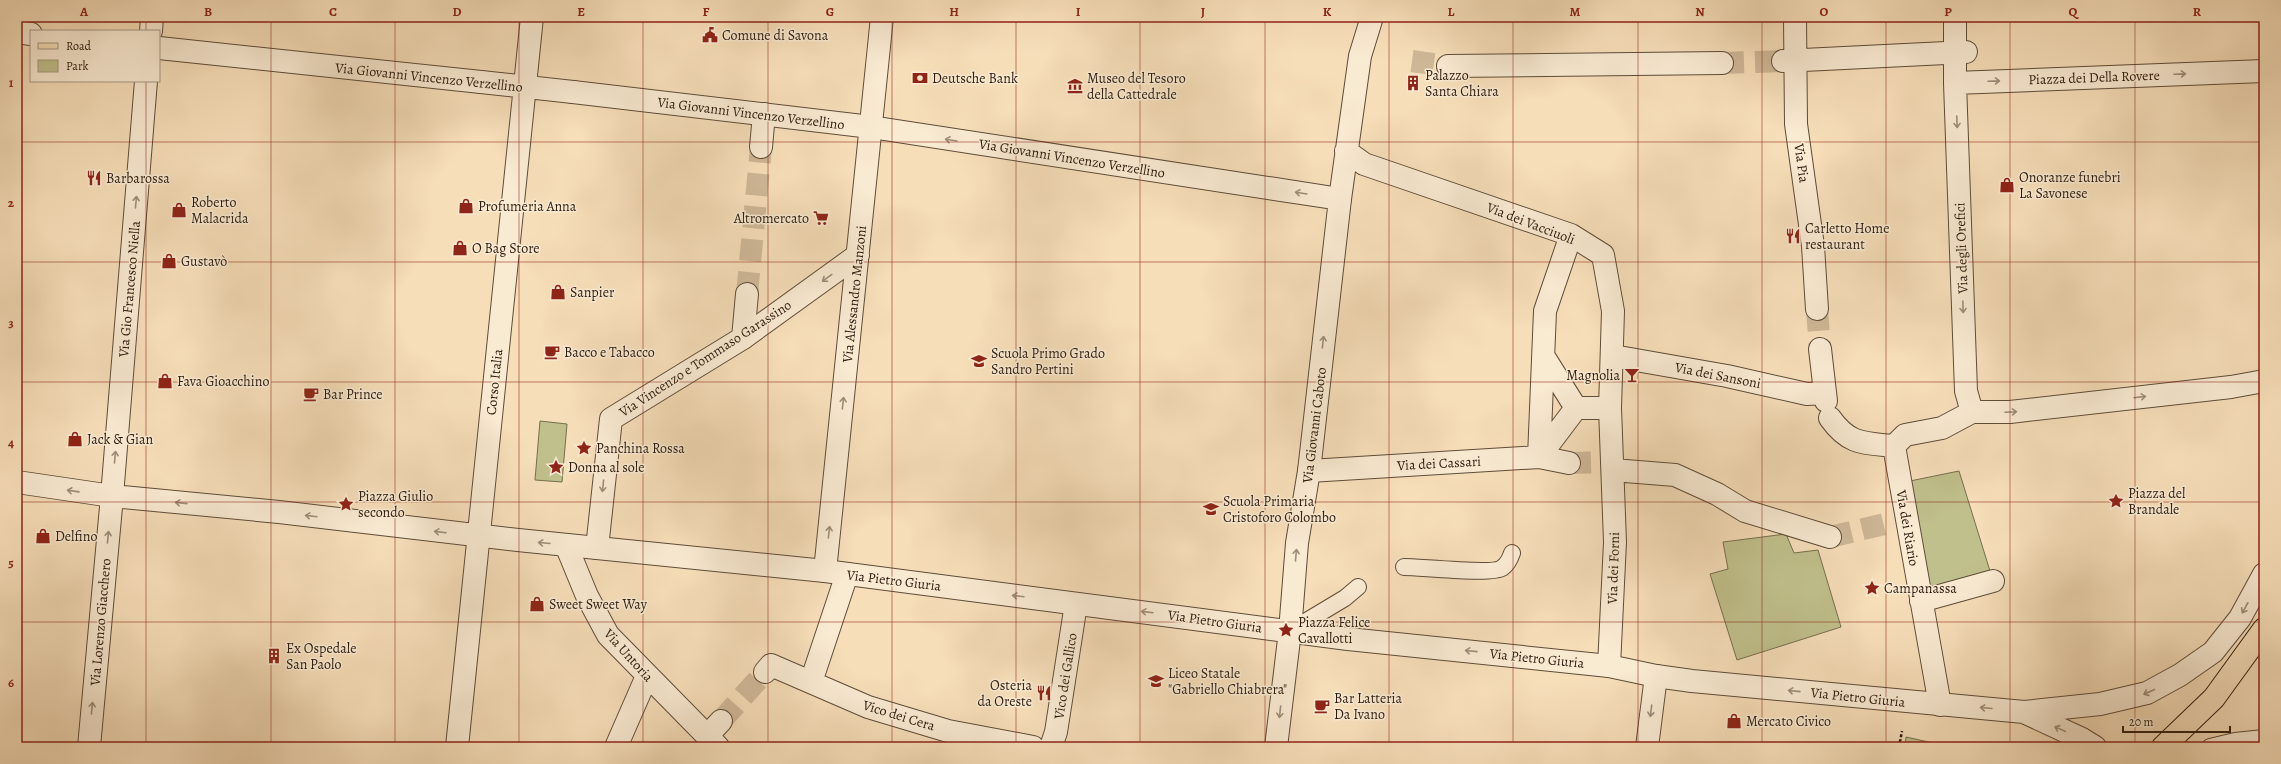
<svg xmlns="http://www.w3.org/2000/svg" width="2281" height="764" viewBox="0 0 2281 764" font-family="Alegreya,serif">
<style>
.green{fill:#c0c08c;stroke:#766e4d}
.lines{fill:none;stroke-linecap:round;stroke-linejoin:round}
.pedestrian-tunnel{stroke:#ceb797;stroke-width:22;stroke-dasharray:22 11;stroke-linecap:butt}
.service-casing{stroke:#5f4c39;stroke-width:18}
.pedestrian-casing{stroke:#5f4c39;stroke-width:24}
.minor-casing{stroke:#5f4c39;stroke-width:24}
.tertiary-casing{stroke:#5f4c39;stroke-width:24}
.primary-casing{stroke:#2d1b0e;stroke-width:24}
.path{stroke:#2d1b0e;stroke-width:2.5;stroke-dasharray:3 2;stroke-linecap:butt}
.service{stroke:#f9ead2;stroke-width:16}
.pedestrian{stroke:#f9ead2;stroke-width:22}
.minor{stroke:#f9ead2;stroke-width:22}
.tertiary{stroke:#f9ead2;stroke-width:22}
.primary{stroke:#f6deb9;stroke-width:22}
.oneway{stroke:#9d8d7a}
.grid{fill:none;stroke:#8f2418;stroke-width:1;stroke-opacity:0.55}
.labels{text-anchor:middle;stroke-width:3;stroke-linejoin:round;paint-order:stroke}
.poi-label{font-size:14px;fill:#2d1b0e;stroke:#f9ead2;text-anchor:start}
.street-label{font-size:14px;fill:#2d1b0e;stroke:#f9ead2}
.neatline{fill:none;stroke:#8f2418;stroke-width:1.5}
.grid-label{font-size:13px;text-anchor:middle;font-weight:bold;fill:#8f2418}
</style>
<rect width="100%" height="100%" fill="#f6deb9"/>
<filter id="stains"><feTurbulence type="fractalNoise" baseFrequency=".005" numOctaves="4"/><feColorMatrix values="0 0 0 0 .2 0 0 0 0 .09 0 0 0 0 .02 0 0 0 .5 -.17"/></filter>
<radialGradient id="worn" r=".72"><stop offset=".6" stop-color="#630" stop-opacity="0"/><stop offset="1" stop-color="#630" stop-opacity=".3"/></radialGradient>
<path class="green" d="M540 421 567 424 562 482 535 480Z
M1959 471 1990 571 1929 588 1910 481Z
M1786 534 1794 553 1818 550 1841 627 1737 660 1710 574 1728 569 1723 542Z
M1906 737 1951 747H1905Z"/>
<g class="lines">
<path class="pedestrian-tunnel" d="M1412 61 1448 66
M1722 63 1783 61
M747 294 761 147
M1817 309 1820 349
M1569 463 1606 462
M1830 537 1889 523
M721 721 765 672"/>
<defs>
<path id="service" d="M1404 567C1420 567 1492 575 1502 568 1508 564 1510 559 1512 553
M1290 631 1345 598 1358 587
M2210 747 2235 741 2264 738"/>
<path id="pedestrian" d="M1795 17 1796 124 1813 246 1817 309
M1783 61 1966 52
M1448 66 1722 63
M481 82 573 92
M761 147 764 114
M1346 151 1364 164 1571 235 1603 255 1613 311 1610 408 1615 542 1609 666
M1340 199 1360 56 1372 17
M743 338 747 294
M1820 349 1826 401
M1613 356 1727 376 1807 394 1824 393
M1544 357 1576 408
M1830 418C1849 445 1864 443 1894 446
M1894 446 1940 705
M1894 446 1905 435 1942 428 1972 412
M1539 457 1545 311 1571 235
M1539 457 1576 408H1610
M1613 470 1675 475 1717 494 1745 511 1830 537
M1309 471 1539 457 1569 463
M566 545 587 596 608 635 718 747
M1921 601 1993 581
M765 672 771 665 868 707 948 731 1033 747
M811 682 847 574
M707 736 721 721
M457 747 532 17
M616 747 647 676
M1051 747 1056 732 1076 604
M1276 747 1290 631"/>
<path id="minor" d="M1955 17V83L1966 391 1972 412H2010L2231 387 2264 381
M17 32 31 34
M159 48 481 82
M1955 83 2264 71
M573 92 871 127 1340 199 1309 471 1297 543 1290 631
M597 548 611 419 743 338 858 255
M825 571 882 17
M1647 747 1656 676"/>
<path id="tertiary" d="M151 31 152 17
M17 482 112 496 279 512 518 540 825 571 1348 639 1609 666 1656 676 1692 681 2024 712 2100 704 2147 693 2180 675 2213 652 2240 618 2264 574
M2026 713 2082 739 2095 747
M89 747 112 496 146 81"/>
<path id="primary" d="M2163 747 2214 698 2264 629"/>
</defs>
<use href="#service" class="service-casing"/>
<use href="#pedestrian" class="pedestrian-casing"/>
<use href="#minor" class="minor-casing"/>
<use href="#tertiary" class="tertiary-casing"/>
<use href="#primary" class="primary-casing"/>
<path class="path" d="M1899 747 1902 731"/>
<use href="#service" class="service"/>
<use href="#pedestrian" class="pedestrian"/>
<use href="#minor" class="minor"/>
<use href="#tertiary" class="tertiary"/>
<use href="#primary" class="primary"/>
</g>
<defs><path id="oneway-shaft" d="M-6 0H5M1.5-3L5.5 0L1.5 3" fill="none" stroke-width="1.6" stroke-linecap="round" stroke-linejoin="round"/></defs>
<g class="oneway">
<use href="#oneway-shaft" transform="translate(2180 74) rotate(-2)"/>
<use href="#oneway-shaft" transform="translate(1994 81) rotate(-2)"/>
<use href="#oneway-shaft" transform="translate(1957 122) rotate(88)"/>
<use href="#oneway-shaft" transform="translate(951 140) rotate(-171)"/>
<use href="#oneway-shaft" transform="translate(1301 193) rotate(-171)"/>
<use href="#oneway-shaft" transform="translate(136 202) rotate(-85)"/>
<use href="#oneway-shaft" transform="translate(827 278) rotate(144)"/>
<use href="#oneway-shaft" transform="translate(1963 307) rotate(88)"/>
<use href="#oneway-shaft" transform="translate(1323 342) rotate(-84)"/>
<use href="#oneway-shaft" transform="translate(2140 397) rotate(-7)"/>
<use href="#oneway-shaft" transform="translate(843 403) rotate(-84)"/>
<use href="#oneway-shaft" transform="translate(2011 412) rotate(-3)"/>
<use href="#oneway-shaft" transform="translate(115 457) rotate(-85)"/>
<use href="#oneway-shaft" transform="translate(603 486) rotate(96)"/>
<use href="#oneway-shaft" transform="translate(73 491) rotate(-172)"/>
<use href="#oneway-shaft" transform="translate(181 503) rotate(-174)"/>
<use href="#oneway-shaft" transform="translate(311 516) rotate(-173)"/>
<use href="#oneway-shaft" transform="translate(440 532) rotate(-173)"/>
<use href="#oneway-shaft" transform="translate(829 532) rotate(-84)"/>
<use href="#oneway-shaft" transform="translate(108 537) rotate(-85)"/>
<use href="#oneway-shaft" transform="translate(544 543) rotate(-175)"/>
<use href="#oneway-shaft" transform="translate(1296 555) rotate(-85)"/>
<use href="#oneway-shaft" transform="translate(1018 596) rotate(-173)"/>
<use href="#oneway-shaft" transform="translate(2245 608) rotate(119)"/>
<use href="#oneway-shaft" transform="translate(1147 612) rotate(-173)"/>
<use href="#oneway-shaft" transform="translate(1471 651) rotate(-174)"/>
<use href="#oneway-shaft" transform="translate(1794 691) rotate(-174)"/>
<use href="#oneway-shaft" transform="translate(2149 692) rotate(156)"/>
<use href="#oneway-shaft" transform="translate(92 708) rotate(-85)"/>
<use href="#oneway-shaft" transform="translate(1986 708) rotate(-175)"/>
<use href="#oneway-shaft" transform="translate(1651 711) rotate(97)"/>
<use href="#oneway-shaft" transform="translate(1280 712) rotate(96)"/>
<use href="#oneway-shaft" transform="translate(2060 729) rotate(-155)"/>
</g>
<path class="grid" d="M146 17V31M271 17V747M395 17V747M519 17V747M643 17V747M768 17V747M892 17V747M1016 17V747M1140 17V747M1265 17V747M1389 17V747M1513 17V747M1638 17V747M1762 17V747M1886 17V747M2010 17V747M2135 17V747M146 81V747M17 142H2264M17 262H2264M17 382H2264M17 502H2264M17 622H2264"/>
<defs>
<symbol id="civic-bare" viewBox="-9 -9 18 18"><path d="M-.6-6.5H3V-4.5H.6V-3L4-1V1h2V6H-6V1h2V-1L-.6-3ZM-1.2 2.5V6h2.4V2.5Z" fill="#8f2418" stroke="#f9ead2" stroke-width="2.5" paint-order="stroke"/></symbol>
<symbol id="bank-bare" viewBox="-9 -9 18 18"><path d="M-6-4H6V4H-6ZM0-2.3a2.3 2.3 0 1 0 0 4.6a2.3 2.3 0 1 0 0-4.6Z" fill="#8f2418" stroke="#f9ead2" stroke-width="2.5" paint-order="stroke"/></symbol>
<symbol id="building-bare" viewBox="-9 -9 18 18"><path d="M-4-6H4V6H1V3H-1V6H-4ZM-2.5-4.3h1.7v1.8h-1.7ZM.8-4.3h1.7v1.8H.8ZM-2.5-1h1.7V.8h-1.7ZM.8-1h1.7V.8H.8Z" fill="#8f2418" stroke="#f9ead2" stroke-width="2.5" paint-order="stroke"/></symbol>
<symbol id="museum-bare" viewBox="-9 -9 18 18"><path d="M0-6L6-3V-2H-6V-3ZM-5-1h2V3h-2ZM-1-1h2V3h-2ZM3-1h2V3H3ZM-6 4H6V6H-6Z" fill="#8f2418" stroke="#f9ead2" stroke-width="2.5" paint-order="stroke"/></symbol>
<symbol id="restaurant-bare" viewBox="-9 -9 18 18"><path d="M-5-6h1v4h1v-4h1v4h1v-4h1v5L-1.5 .5V6h-2V.5L-5-1ZM5-6V6H3V1.5H1.5Q1.5-4 5-6Z" fill="#8f2418" stroke="#f9ead2" stroke-width="2.5" paint-order="stroke"/></symbol>
<symbol id="shop-bare" viewBox="-9 -9 18 18"><path d="M-5-2.5h2.3a2.7 3.5 0 0 1 5.4 0H5L5.5 6h-11ZM-1.5-2.5h3a1.5 2.3 0 0 0-3 0Z" fill="#8f2418" stroke="#f9ead2" stroke-width="2.5" paint-order="stroke"/></symbol>
<symbol id="supermarket-bare" viewBox="-9 -9 18 18"><path d="M-6-5.5h2.5l.6 2H6L4.5 2H-2.5L-4.4-4H-6ZM-1.5 3.2a1.3 1.3 0 1 0 .1 0ZM3 3.2a1.3 1.3 0 1 0 .1 0Z" fill="#8f2418" stroke="#f9ead2" stroke-width="2.5" paint-order="stroke"/></symbol>
<symbol id="cafe-bare" viewBox="-9 -9 18 18"><path d="M-5.5-4.5H6V0H3Q3 3.5 0 3.5H-2.5Q-5.5 3.5-5.5 0ZM3-3.2v2h1.7v-2ZM-6 4.5H4V6H-6Z" fill="#8f2418" stroke="#f9ead2" stroke-width="2.5" paint-order="stroke"/></symbol>
<symbol id="school-bare" viewBox="-9 -9 18 18"><path d="M0-5L7-2L0 1L-7-2ZM-4 1L0 2.5L4 1V4Q0 6-4 4Z" fill="#8f2418" stroke="#f9ead2" stroke-width="2.5" paint-order="stroke"/></symbol>
<symbol id="bar-bare" viewBox="-9 -9 18 18"><path d="M-6-5H6L.8 .8V4.5H3.5V6h-7V4.5H-.8V.8Z" fill="#8f2418" stroke="#f9ead2" stroke-width="2.5" paint-order="stroke"/></symbol>
<symbol id="sight-bare" viewBox="-9 -9 18 18"><path d="M0-6L1.8-2.2L6-1.7L2.9 1.2L3.7 5.4L0 3.3L-3.7 5.4L-2.9 1.2L-6-1.7L-1.8-2.2Z" fill="#8f2418" stroke="#f9ead2" stroke-width="2.5" paint-order="stroke"/></symbol>
</defs>
<g fill-rule="evenodd">
<use href="#civic-bare" x="699" y="24" width="22" height="22"/>
<use href="#bank-bare" x="909" y="67" width="22" height="22"/>
<use href="#building-bare" x="1402" y="72" width="22" height="22"/>
<use href="#museum-bare" x="1064" y="75" width="22" height="22"/>
<use href="#restaurant-bare" x="83" y="167" width="22" height="22"/>
<use href="#shop-bare" x="1996" y="174" width="22" height="22"/>
<use href="#shop-bare" x="455" y="195" width="22" height="22"/>
<use href="#shop-bare" x="168" y="199" width="22" height="22"/>
<use href="#supermarket-bare" x="810" y="207" width="22" height="22"/>
<use href="#restaurant-bare" x="1782" y="225" width="22" height="22"/>
<use href="#shop-bare" x="449" y="237" width="22" height="22"/>
<use href="#shop-bare" x="158" y="250" width="22" height="22"/>
<use href="#shop-bare" x="547" y="281" width="22" height="22"/>
<use href="#cafe-bare" x="541" y="341" width="22" height="22"/>
<use href="#school-bare" x="968" y="350" width="22" height="22"/>
<use href="#bar-bare" x="1621" y="364" width="22" height="22"/>
<use href="#shop-bare" x="154" y="370" width="22" height="22"/>
<use href="#cafe-bare" x="300" y="383" width="22" height="22"/>
<use href="#shop-bare" x="64" y="428" width="22" height="22"/>
<use href="#sight-bare" x="573" y="437" width="22" height="22"/>
<use href="#sight-bare" x="545" y="456" width="22" height="22"/>
<use href="#sight-bare" x="2105" y="490" width="22" height="22"/>
<use href="#sight-bare" x="335" y="493" width="22" height="22"/>
<use href="#school-bare" x="1200" y="498" width="22" height="22"/>
<use href="#shop-bare" x="32" y="525" width="22" height="22"/>
<use href="#sight-bare" x="1861" y="577" width="22" height="22"/>
<use href="#shop-bare" x="526" y="593" width="22" height="22"/>
<use href="#sight-bare" x="1275" y="619" width="22" height="22"/>
<use href="#building-bare" x="263" y="645" width="22" height="22"/>
<use href="#school-bare" x="1145" y="670" width="22" height="22"/>
<use href="#restaurant-bare" x="1033" y="682" width="22" height="22"/>
<use href="#cafe-bare" x="1311" y="695" width="22" height="22"/>
<use href="#shop-bare" x="1723" y="710" width="22" height="22"/>
</g>
<g class="labels">
<g class="poi-label">
<text x="722" y="40">Comune di Savona</text>
<text x="1425" y="80">Palazzo<tspan x="1425" dy="16">Santa Chiara</tspan></text>
<text x="932" y="83">Deutsche Bank</text>
<text x="1087" y="83">Museo del Tesoro<tspan x="1087" dy="16">della Cattedrale</tspan></text>
<text x="2019" y="182">Onoranze funebri<tspan x="2019" dy="16">La Savonese</tspan></text>
<text x="106" y="183">Barbarossa</text>
<text x="191" y="207">Roberto<tspan x="191" dy="16">Malacrida</tspan></text>
<text x="478" y="211">Profumeria Anna</text>
<text x="809" y="223" text-anchor="end">Altromercato</text>
<text x="1805" y="233">Carletto Home<tspan x="1805" dy="16">restaurant</tspan></text>
<text x="472" y="253">O Bag Store</text>
<text x="181" y="266">Gustavò</text>
<text x="570" y="297">Sanpier</text>
<text x="564" y="357">Bacco e Tabacco</text>
<text x="991" y="358">Scuola Primo Grado<tspan x="991" dy="16">Sandro Pertini</tspan></text>
<text x="1620" y="380" text-anchor="end">Magnolia</text>
<text x="177" y="386">Fava Gioacchino</text>
<text x="323" y="399">Bar Prince</text>
<text x="87" y="444">Jack &amp; Gian</text>
<text x="596" y="453">Panchina Rossa</text>
<text x="568" y="472">Donna al sole</text>
<text x="2128" y="498">Piazza del<tspan x="2128" dy="16">Brandale</tspan></text>
<text x="358" y="501">Piazza Giulio<tspan x="358" dy="16">secondo</tspan></text>
<text x="1223" y="506">Scuola Primaria<tspan x="1223" dy="16">Cristoforo Colombo</tspan></text>
<text x="55" y="541">Delfino</text>
<text x="1884" y="593">Campanassa</text>
<text x="549" y="609">Sweet Sweet Way</text>
<text x="1298" y="627">Piazza Felice<tspan x="1298" dy="16">Cavallotti</tspan></text>
<text x="286" y="653">Ex Ospedale<tspan x="286" dy="16">San Paolo</tspan></text>
<text x="1168" y="678">Liceo Statale<tspan x="1168" dy="16">"Gabriello Chiabrera"</tspan></text>
<text x="1032" y="690" text-anchor="end">Osteria<tspan x="1032" dy="16">da Oreste</tspan></text>
<text x="1334" y="703">Bar Latteria<tspan x="1334" dy="16">Da Ivano</tspan></text>
<text x="1746" y="726">Mercato Civico</text>
</g>
<g class="street-label">
<text transform="translate(429 77) rotate(6)" y="5">Via Giovanni Vincenzo Verzellino</text>
<text transform="translate(2094 77) rotate(-2)" y="5">Piazza dei Della Rovere</text>
<text transform="translate(751 113) rotate(7)" y="5">Via Giovanni Vincenzo Verzellino</text>
<text transform="translate(1072 158) rotate(9)" y="5">Via Giovanni Vincenzo Verzellino</text>
<text transform="translate(1802 163) rotate(82)" y="5">Via Pia</text>
<text transform="translate(1531 223) rotate(21)" y="5">Via dei Vacciuoli</text>
<text transform="translate(1961 248) rotate(-92)" y="5">Via degli Orefici</text>
<text transform="translate(129 289) rotate(-85)" y="5">Via Gio Francesco Niella</text>
<text transform="translate(854 294) rotate(-84)" y="5">Via Alessandro Manzoni</text>
<text transform="translate(705 358) rotate(-33)" y="5">Via Vincenzo e Tommaso Garassino</text>
<text transform="translate(1718 375) rotate(11)" y="5">Via dei Sansoni</text>
<text transform="translate(494 382) rotate(-84)" y="5">Corso Italia</text>
<text transform="translate(1314 425) rotate(-83)" y="5">Via Giovanni Caboto</text>
<text transform="translate(1439 463) rotate(-3)" y="5">Via dei Cassari</text>
<text transform="translate(1908 528) rotate(80)" y="5">Via dei Riario</text>
<text transform="translate(1613 568) rotate(-88)" y="5">Via dei Forni</text>
<text transform="translate(894 580) rotate(7)" y="5">Via Pietro Giuria</text>
<text transform="translate(1215 621) rotate(8)" y="5">Via Pietro Giuria</text>
<text transform="translate(100 622) rotate(-85)" y="5">Via Lorenzo Giacchero</text>
<text transform="translate(629 655) rotate(48)" y="5">Via Untoria</text>
<text transform="translate(1537 658) rotate(6)" y="5">Via Pietro Giuria</text>
<text transform="translate(1065 676) rotate(-81)" y="5">Vico dei Gallico</text>
<text transform="translate(1858 697) rotate(6)" y="5">Via Pietro Giuria</text>
<text transform="translate(899 715) rotate(17)" y="5">Vico dei Cera</text>
</g>
</g>
<rect width="2281" height="764" fill="none" stroke="#f6deb9" stroke-width="44"/>
<rect x="30" y="30" width="130" height="52" fill="#f9ead2" stroke="#a79784"/>
<rect x="38" y="43" width="20" height="6" fill="#f6deb9" stroke="#a79784"/>
<text x="66" y="50" font-size="12" fill="#2d1b0e">Road</text>
<rect x="38" y="60" width="20" height="12" fill="#c0c08c" stroke="#a79784"/>
<text x="66" y="70" font-size="12" fill="#2d1b0e">Park</text>
<path d="M2123 726v6h107v-6" fill="none" stroke="#2d1b0e" stroke-width="2"/>
<text x="2129" y="726" font-size="12" fill="#2d1b0e" stroke="#f9ead2" stroke-width="3" paint-order="stroke">20 m</text>
<rect x="22" y="22" width="2237" height="720" class="neatline"/>
<g class="grid-label">
<text x="84" y="16">A</text>
<text x="208" y="16">B</text>
<text x="333" y="16">C</text>
<text x="457" y="16">D</text>
<text x="581" y="16">E</text>
<text x="706" y="16">F</text>
<text x="830" y="16">G</text>
<text x="954" y="16">H</text>
<text x="1078" y="16">I</text>
<text x="1203" y="16">J</text>
<text x="1327" y="16">K</text>
<text x="1451" y="16">L</text>
<text x="1575" y="16">M</text>
<text x="1700" y="16">N</text>
<text x="1824" y="16">O</text>
<text x="1948" y="16">P</text>
<text x="2073" y="16">Q</text>
<text x="2197" y="16">R</text>
<text x="11" y="87">1</text>
<text x="11" y="207">2</text>
<text x="11" y="327">3</text>
<text x="11" y="447">4</text>
<text x="11" y="567">5</text>
<text x="11" y="687">6</text>
</g>
<rect width="100%" height="100%" filter="url(#stains)"/>
<rect width="100%" height="100%" fill="url(#worn)"/>
</svg>
